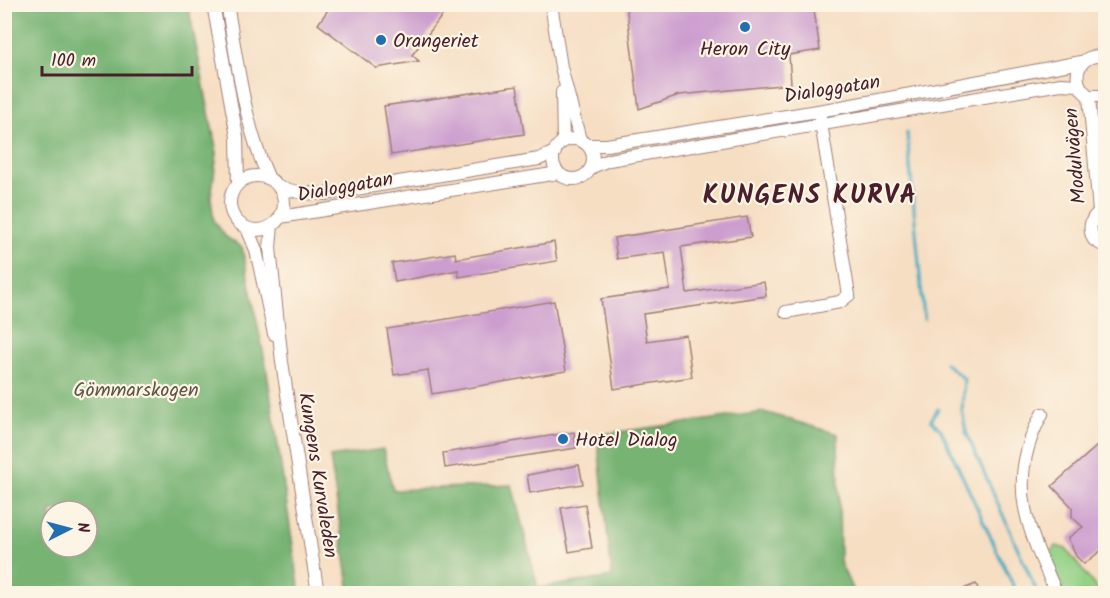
<svg xmlns="http://www.w3.org/2000/svg" width="1110" height="598" viewBox="0 0 1110 598" font-family="Kalam,sans-serif">
<style>
.green{fill:#94d186;stroke:#6f7858;stroke-width:1.5}
.forest{fill:#77b373;stroke:#60694f;stroke-width:1.5;fill-rule:evenodd}
.lines{fill:none;stroke-linecap:round;stroke-linejoin:round}
.stream{stroke:#3fa9bf;stroke-width:3}
.building{fill:#cc9dcf}
.minor-casing{stroke:#a07e77;stroke-width:14}
.minor{stroke:#fff;stroke-width:12}
.poi-dot{fill:#1f6fb2;stroke:#fcf5e5;stroke-width:2}
.labels{text-anchor:middle;stroke-width:4.5;stroke-linejoin:round;paint-order:stroke}
.poi-label{font-size:20px;fill:#4a1f2b;stroke:#fcf5e5;text-anchor:start}
.street-label{font-size:20px;fill:#4a1f2b;stroke:#fcf5e5}
.park-label{font-size:20px;fill:#605446;stroke:#fcf5e5}
.district-label{font-size:26px;font-weight:bold;letter-spacing:1.5px;fill:#4a1f2b;stroke:#fcf5e5}
</style>
<rect width="100%" height="100%" fill="#fcf5e5"/>
<filter id="ink" filterUnits="userSpaceOnUse"><feTurbulence type="fractalNoise" baseFrequency=".0167" numOctaves="2"/><feDisplacementMap in="SourceGraphic" scale="12" xChannelSelector="R" yChannelSelector="G"/><feConvolveMatrix kernelMatrix="1 2 1 2 8 2 1 2 1" color-interpolation-filters="sRGB"/></filter>
<filter id="wash" filterUnits="userSpaceOnUse"><feTurbulence type="fractalNoise" baseFrequency=".008" numOctaves="4" result="noise"/><feDisplacementMap in="SourceGraphic" scale="24" xChannelSelector="R" yChannelSelector="G"/><feGaussianBlur stdDeviation="1.35" result="paint"/><feColorMatrix in="noise" values="0 0 0 0 0 0 0 0 0 0 0 0 0 0 0 0 0 1.4 0 .05"/><feComposite in="paint" operator="in"/></filter>
<g filter="url(#wash)">
<rect width="100%" height="100%" fill="#f6dec3"/>
<path class="green" d="M1056 546 1066 549 1100 593H1063L1046 558Z"/>
<path class="forest" d="M4 5H188L217 153 211 198 214 221 226 237 242 247 266 366 300 593H5ZM51 511H87V547H51Z
M764 412 838 434 840 562 854 593H350L330 457 383 449 393 490 512 485 538 588 612 577 597 435Z"/>
<g class="lines">
<path class="stream" d="M907 133 924 319
M945 363 964 379 962 410 966 432 1038 594
M938 409 931 420 941 430 1017 594"/>
</g>
<g id="blocks">
<path class="building" d="M327 4H451L412 55 419 61 376 68 318 24 330 7Z
M626 4H813L820 50 789 55 791 84 679 95 639 109Z
M517 86 524 134 391 155 384 106Z
M747 217 751 237 681 247 687 293 764 282 766 296 643 314 647 341 686 335 692 377 614 389 601 299 670 289 665 252 617 259 614 238Z
M554 242 557 261 459 277 458 270 395 282 392 263 455 253 456 259Z
M554 301 566 371 432 394 428 370 394 375 387 329Z
M574 432 576 448 445 468 443 453Z
M1106 438V552L1103 549 1084 564 1076 556 1068 538 1083 527 1072 517V507L1052 486Z
M579 465 583 484 530 493 527 475Z
M585 504 592 548 569 552 561 508Z
M976 584 980 593H953Z"/>
</g>
</g>
<g filter="url(#ink)">
<use href="#blocks" fill-opacity="0" stroke="#a07e77" stroke-width="1.5"/>
<g class="lines">
<defs>
<path id="minor" d="M213 4 237 137 238 183
M227 4C238 64 244 124 269 179
M551 4 561 67 580 140
M1106 57C1079 50 1067 81 1089 96H1106
M562 92 563 142
M1089 96 1099 212
M1105 97 1106 124
M553 159a20 20 0 1 1 40 0a20 20 0 1 1-40 0Z
M588 145H607L836 108 1081 62
M592 167 609 160 1061 84 1078 85
M230 203a27 27 0 1 1 54 0a27 27 0 1 1-54 0Z
M279 188 304 193 325 194 539 159 555 152
M1104 210C1091 215 1087 227 1094 240L1106 247
M280 217 559 173
M272 225 270 248 282 362 318 594
M247 228 256 250 274 334
M786 312 840 302 849 295 820 117
M1042 414C1005 482 1027 528 1057 594"/>
</defs>
<use href="#minor" class="minor-casing"/>
<use href="#minor" class="minor"/>
</g>
</g>
<g class="poi-dot">
<circle cx="745" cy="27" r="6"/>
<circle cx="381" cy="40" r="6"/>
<circle cx="563" cy="439" r="6"/>
</g>
<g class="labels">
<g class="poi-label">
<text x="393" y="47">Orangeriet</text>
<text x="745" y="55" text-anchor="middle">Heron City</text>
<text x="575" y="446">Hotel Dialog</text>
</g>
<g class="street-label">
<text transform="translate(832 88) rotate(-9)" y="7">Dialoggatan</text>
<text transform="translate(1074 156) rotate(-95)" y="7">Modulvägen</text>
<text transform="translate(345 186) rotate(-10)" y="7">Dialoggatan</text>
<text transform="translate(319 475) rotate(81)" y="7">Kungens Kurvaleden</text>
</g>
<g class="park-label">
<text x="136" y="396">Gömmarskogen</text>
</g>
<g class="district-label">
<text x="810" y="203">KUNGENS KURVA</text>
</g>
</g>
<rect width="1110" height="598" fill="none" stroke="#fcf5e5" stroke-width="24"/>
<g transform="translate(69 529) rotate(84)"><circle r="28" fill="#fcf5e5" stroke="#b59f9b" stroke-width="1.5"/>
<path d="M0-4.5L10 22L0 15L-10 22Z" fill="#1f6fb2"/>
<text y="-9" font-size="16" font-weight="bold" text-anchor="middle" fill="#4a1f2b">N</text>
</g>
<path d="M42 66v9h150v-9" fill="none" stroke="#4a1f2b" stroke-width="3"/>
<text x="51" y="66" font-size="18" fill="#4a1f2b" stroke="#fcf5e5" stroke-width="4.5" paint-order="stroke">100 m</text>
</svg>
